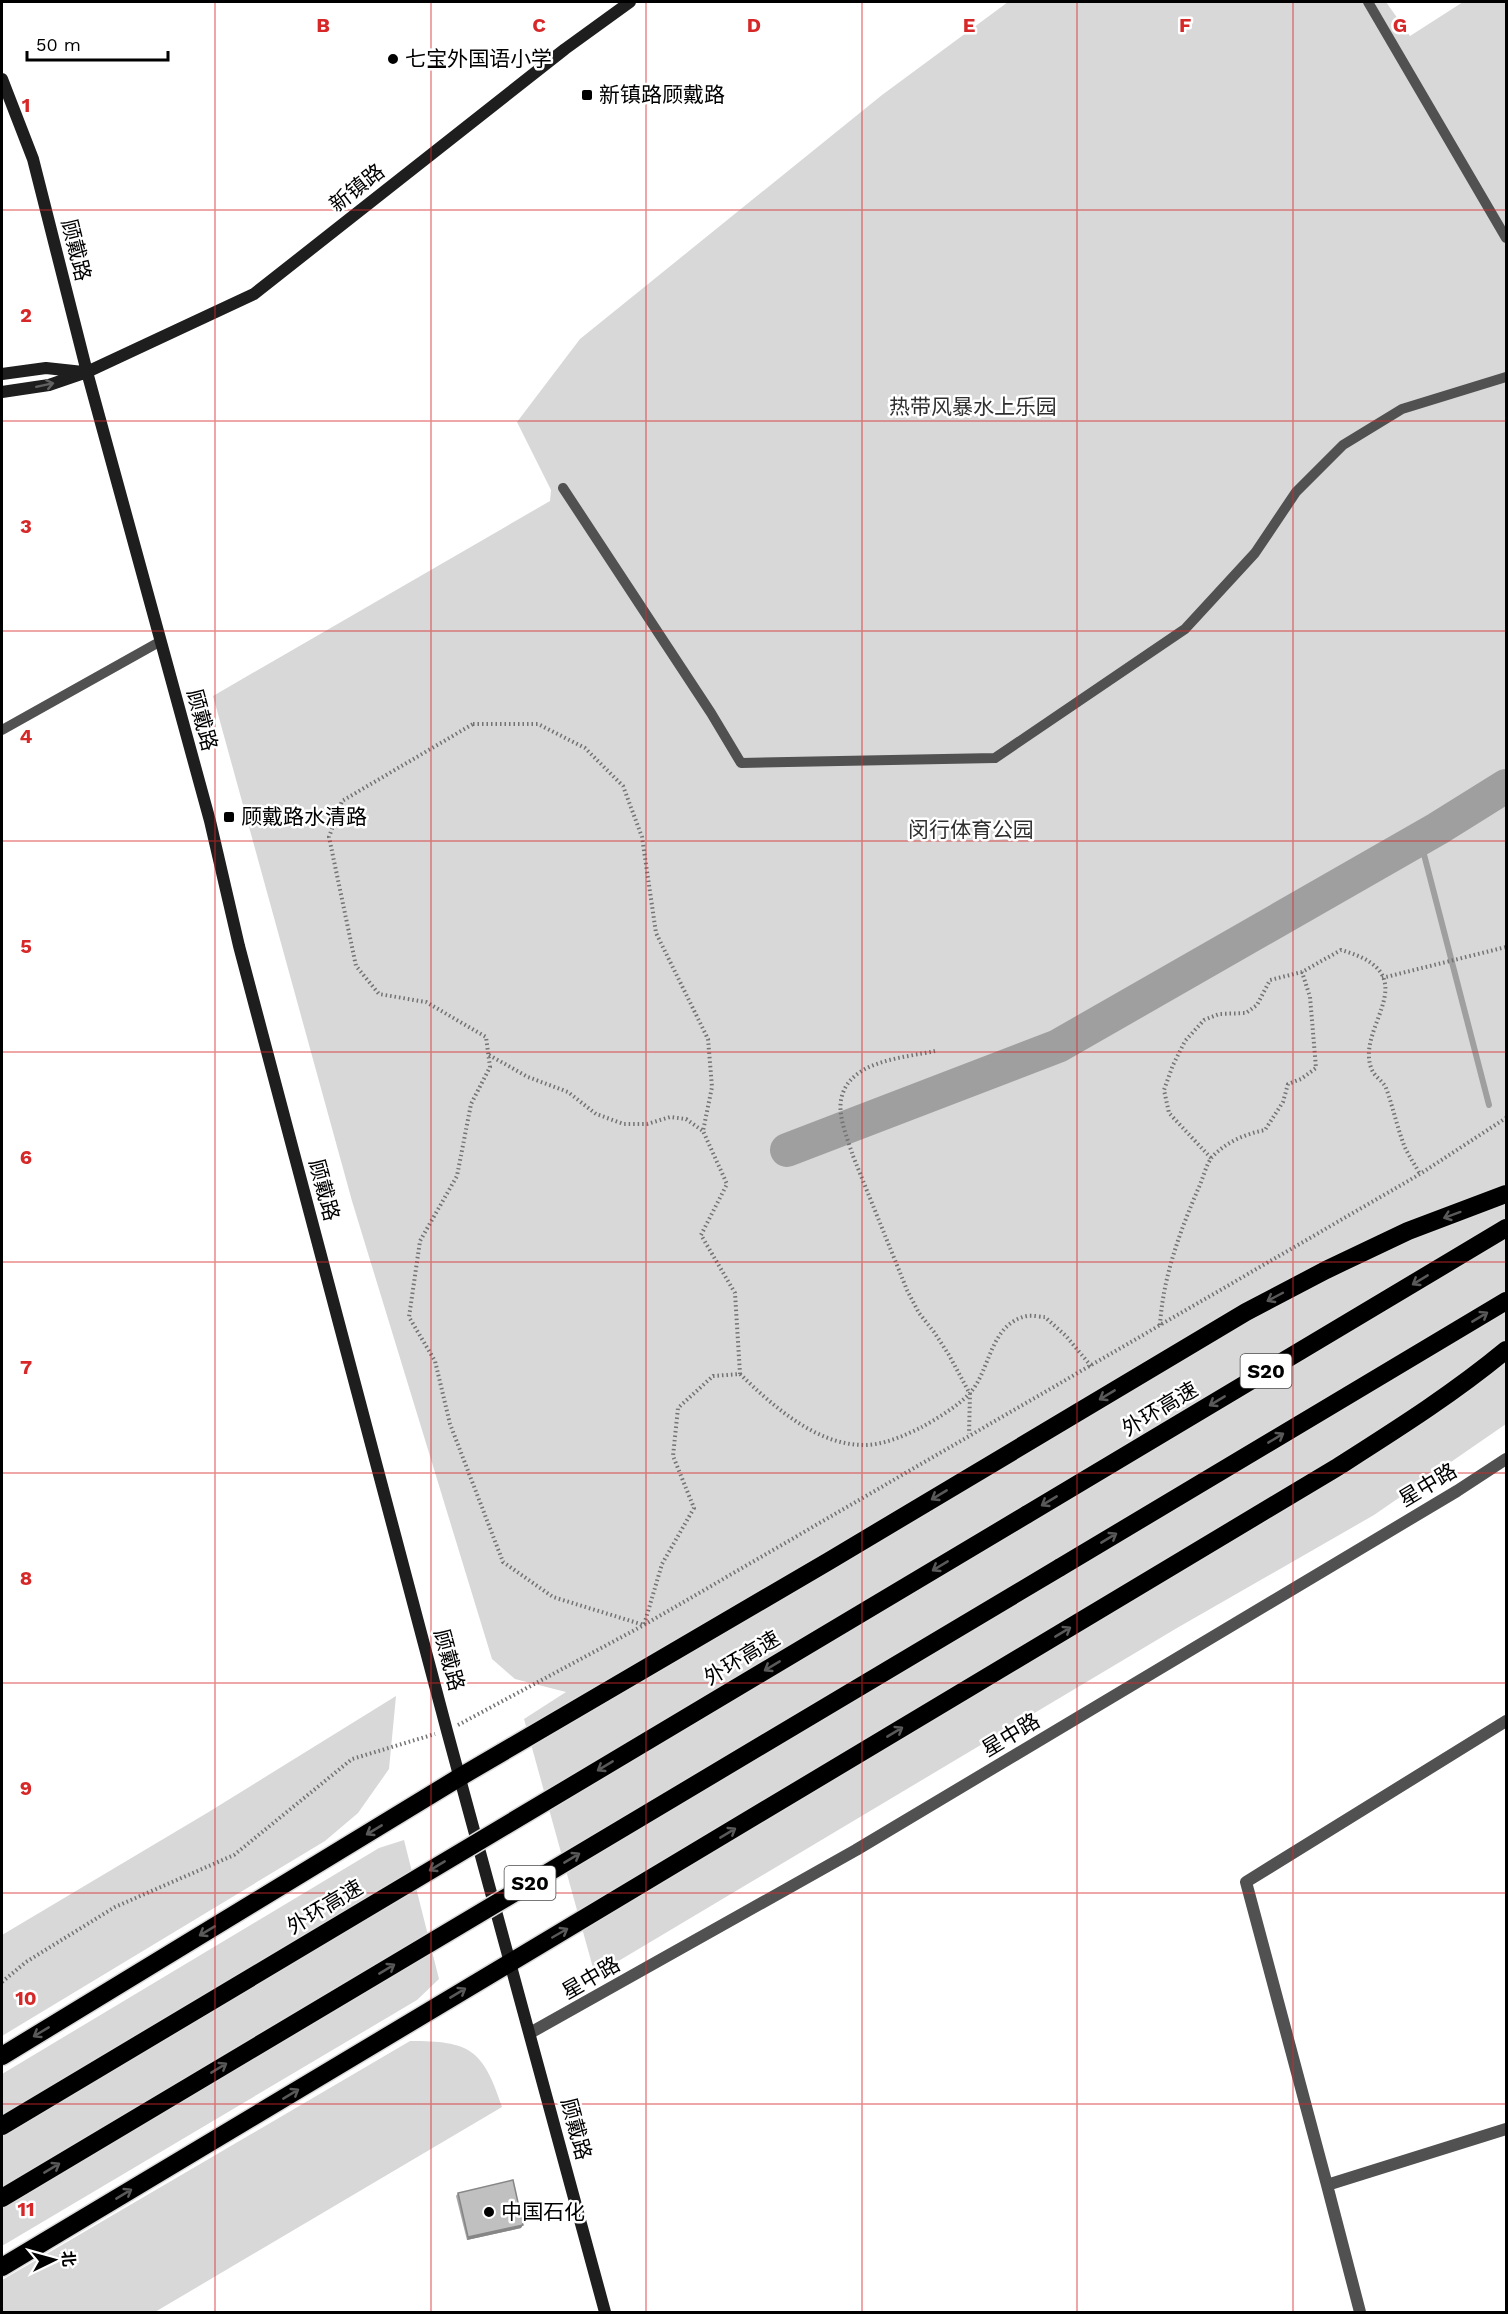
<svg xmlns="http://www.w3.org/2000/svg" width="1508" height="2314" viewBox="0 0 1508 2314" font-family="'Work Sans','Noto Sans SC',sans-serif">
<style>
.green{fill:#d8d8d8}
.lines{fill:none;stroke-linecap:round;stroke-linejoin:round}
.stream{stroke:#9f9f9f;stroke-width:6}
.river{stroke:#9f9f9f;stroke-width:34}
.highway-casing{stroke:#dbdbdb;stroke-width:21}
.path{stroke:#737373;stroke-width:4;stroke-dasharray:1.5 3;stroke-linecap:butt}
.lane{stroke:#515151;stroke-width:10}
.street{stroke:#515151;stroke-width:12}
.secondary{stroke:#1e1e1e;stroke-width:12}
.highway{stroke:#000;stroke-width:18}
.highway-bridge-casing{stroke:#dbdbdb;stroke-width:21;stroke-linecap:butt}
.highway-bridge{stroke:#000;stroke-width:18}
.wall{fill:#a5a5a5}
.shaded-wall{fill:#868686}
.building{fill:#c0c0c0;stroke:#868686;stroke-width:1.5}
.oneway{stroke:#626262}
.oneway2{stroke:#595959}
.grid{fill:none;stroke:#d62828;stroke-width:1.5;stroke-opacity:0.55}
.poi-dot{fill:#000;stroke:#fff;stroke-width:2}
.labels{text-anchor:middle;stroke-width:5;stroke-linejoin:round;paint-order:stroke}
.shield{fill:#fff;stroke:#4c4c4c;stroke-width:1.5}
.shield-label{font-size:20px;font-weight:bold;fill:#000}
.poi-label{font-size:21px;fill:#000;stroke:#fff;text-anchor:start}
.street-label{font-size:21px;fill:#000;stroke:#fff}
.park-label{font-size:21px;fill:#2f2f2f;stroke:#fff}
.grid-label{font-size:20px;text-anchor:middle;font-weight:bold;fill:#d62828;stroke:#fff;stroke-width:5;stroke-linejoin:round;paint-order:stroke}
</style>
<rect width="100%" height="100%" fill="#fff"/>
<path class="green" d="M1008 2H1386L1410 36 1463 2H1506V1424L1374 1515 1177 1628 595 1975 524 1719 566 1692 515 1679 492 1659 352 1201 213 696 550 501 551 490 517 422 580 339 882 95Z
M396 1696 389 1769 358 1813 325 1841 2 2036V1935L207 1813Z
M404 1840 439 1979 417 2000 2 2246V2074L379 1848Z
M410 2041C470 2041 483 2049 502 2107L155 2312H2V2280Z"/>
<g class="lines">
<path class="stream" d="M1420 839 1489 1105"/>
<path class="river" d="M787 1150 1058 1046 1437 829 1506 786"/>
<defs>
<path id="highway" d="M1026 1515 1506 1228
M1059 1568 1506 1301
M2 2056 460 1777 829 1561 1246 1312 1326 1270 1408 1231 1506 1194
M2 2267 1336 1468C1394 1431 1453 1394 1506 1350"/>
</defs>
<use href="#highway" class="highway-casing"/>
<path class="path" d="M473 724H538L585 748 623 786 642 837 656 933 708 1039 712 1087 703 1131 727 1184 701 1235 735 1293 740 1374 713 1376 678 1408 673 1456 694 1508 662 1564 644 1625 553 1597 503 1562 450 1424 435 1361 409 1317 420 1241 457 1176 471 1104 490 1067 486 1037 426 1002 379 994 356 966 329 837 342 801Z
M1382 978 1506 947
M935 1051C904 1058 848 1060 841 1100 838 1117 848 1140 853 1156L907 1290 919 1313 934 1332 949 1355 970 1394 969 1434
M489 1055 528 1077 568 1092 596 1114 624 1124H647L670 1117 686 1119 703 1131
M1211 1158 1169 1113 1164 1090 1173 1065 1185 1041 1204 1020 1219 1014 1246 1013 1257 1005 1270 980 1302 972 1341 950C1431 975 1353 1027 1372 1070 1375 1077 1383 1081 1386 1088 1393 1107 1397 1127 1404 1145 1408 1155 1415 1165 1420 1174
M1160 1325C1163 1277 1180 1231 1199 1187 1203 1178 1206 1165 1212 1157 1226 1142 1245 1134 1265 1130L1283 1102 1288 1084 1301 1079 1316 1068 1310 997 1302 972
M740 1374C773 1406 816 1445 864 1445 884 1445 903 1436 920 1428 935 1420 958 1406 969 1394 991 1371 989 1324 1027 1316 1033 1315 1040 1317 1045 1317L1066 1336 1091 1366
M458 1725 644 1625 1420 1174 1506 1118
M2 1982 26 1962 115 1907 234 1855 352 1759 435 1734"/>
<path class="lane" d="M1368 2 1506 238
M563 488 711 713 741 763 995 758 1185 629 1255 553 1296 492 1343 445 1402 409 1506 377
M2 730 161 641"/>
<path class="street" d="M530 2033 856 1850 1457 1491 1506 1459
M1327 2185 1246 1882 1506 1721
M1360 2312 1327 2185 1506 2129"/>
<path class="secondary" d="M2 79 33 159 87 372 210 821 239 946 447 1731 605 2312
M2 374 46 368 83 372
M2 392 49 385 87 372 254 294 565 49 630 2"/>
<use href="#highway" class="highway"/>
<defs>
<path id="highway-bridge" d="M2 2126 1026 1515
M2 2198 1059 1568"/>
</defs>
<use href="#highway-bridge" class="highway-bridge-casing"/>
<use href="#highway-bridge" class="highway-bridge"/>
</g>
<path class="wall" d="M458 2193 521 2228 467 2240 456 2196Z"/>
<path class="shaded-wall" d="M523 2225 521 2228 467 2240 468 2237Z"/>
<path class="building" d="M513 2180 523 2225 468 2237 458 2193Z"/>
<defs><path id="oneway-shaft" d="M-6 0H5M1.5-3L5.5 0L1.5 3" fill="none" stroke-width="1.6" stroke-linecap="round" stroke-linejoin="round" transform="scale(1.5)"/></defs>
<use class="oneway" href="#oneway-shaft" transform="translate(45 385) rotate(-12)"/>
<g class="oneway2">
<use href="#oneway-shaft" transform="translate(1452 1215) rotate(160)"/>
<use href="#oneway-shaft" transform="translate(1420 1280) rotate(149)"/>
<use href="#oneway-shaft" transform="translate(1275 1297) rotate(152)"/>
<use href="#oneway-shaft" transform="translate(1480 1317) rotate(-31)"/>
<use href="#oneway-shaft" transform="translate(1107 1395) rotate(149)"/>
<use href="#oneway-shaft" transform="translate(1217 1401) rotate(149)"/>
<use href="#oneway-shaft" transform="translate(1276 1438) rotate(-31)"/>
<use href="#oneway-shaft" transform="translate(939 1495) rotate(149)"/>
<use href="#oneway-shaft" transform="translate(1049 1501) rotate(149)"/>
<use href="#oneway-shaft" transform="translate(1109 1538) rotate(-31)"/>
<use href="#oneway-shaft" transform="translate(940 1566) rotate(149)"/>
<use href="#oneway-shaft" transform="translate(1063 1632) rotate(-31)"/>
<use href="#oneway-shaft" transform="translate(772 1666) rotate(149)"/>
<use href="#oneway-shaft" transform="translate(895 1732) rotate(-31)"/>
<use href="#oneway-shaft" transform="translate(605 1766) rotate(149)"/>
<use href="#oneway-shaft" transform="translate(374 1830) rotate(149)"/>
<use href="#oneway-shaft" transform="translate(728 1833) rotate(-31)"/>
<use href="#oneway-shaft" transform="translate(572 1858) rotate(-31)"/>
<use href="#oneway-shaft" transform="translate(437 1866) rotate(149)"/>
<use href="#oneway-shaft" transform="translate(207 1931) rotate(149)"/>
<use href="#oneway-shaft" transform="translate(560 1933) rotate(-30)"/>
<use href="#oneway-shaft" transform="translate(387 1969) rotate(-31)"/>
<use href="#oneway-shaft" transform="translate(458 1993) rotate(-31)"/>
<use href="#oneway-shaft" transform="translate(41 2032) rotate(149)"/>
<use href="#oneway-shaft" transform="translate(219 2068) rotate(-31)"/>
<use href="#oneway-shaft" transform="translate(291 2094) rotate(-31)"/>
<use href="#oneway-shaft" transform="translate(52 2168) rotate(-31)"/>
<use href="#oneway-shaft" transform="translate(124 2194) rotate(-31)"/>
</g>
<path class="grid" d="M215 2V2312M431 2V2312M646 2V2312M862 2V2312M1077 2V2312M1293 2V2312M2 210H1506M2 421H1506M2 631H1506M2 841H1506M2 1052H1506M2 1262H1506M2 1473H1506M2 1683H1506M2 1893H1506M2 2104H1506"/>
<g class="poi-dot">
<circle cx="393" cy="59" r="6"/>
<rect x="581" y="89" width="12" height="12" rx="3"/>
<rect x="223" y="811" width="12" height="12" rx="3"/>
<circle cx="489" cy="2212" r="6"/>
</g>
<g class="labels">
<g class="shield">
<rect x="1240.5" y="1354" width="51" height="34" rx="4.5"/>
<rect x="504.5" y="1866" width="51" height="34" rx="4.5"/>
</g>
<g class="shield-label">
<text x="1266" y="1378">S20</text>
<text x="530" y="1890">S20</text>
</g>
<g class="poi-label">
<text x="405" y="66">七宝外国语小学</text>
<text x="599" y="102">新镇路顾戴路</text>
<text x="241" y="824">顾戴路水清路</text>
<text x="501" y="2219">中国石化</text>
</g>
<g class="street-label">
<text transform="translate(357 188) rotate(-38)" y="7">新镇路</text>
<text transform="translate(76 250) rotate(76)" y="7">顾戴路</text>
<text transform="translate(202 720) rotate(75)" y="7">顾戴路</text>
<text transform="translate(324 1190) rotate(75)" y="7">顾戴路</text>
<text transform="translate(1160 1409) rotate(-31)" y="7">外环高速</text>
<text transform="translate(1428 1485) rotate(-31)" y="7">星中路</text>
<text transform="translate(742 1658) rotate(-31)" y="7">外环高速</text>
<text transform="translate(449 1660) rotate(75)" y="7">顾戴路</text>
<text transform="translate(1011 1735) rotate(-31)" y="7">星中路</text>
<text transform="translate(325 1907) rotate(-31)" y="7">外环高速</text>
<text transform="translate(591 1978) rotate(-30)" y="7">星中路</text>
<text transform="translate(576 2129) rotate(75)" y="7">顾戴路</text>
</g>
<g class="park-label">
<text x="973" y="414">热带风暴水上乐园</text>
<text x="971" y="837">闵行体育公园</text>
</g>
</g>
<g class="grid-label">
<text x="323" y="32">B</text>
<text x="539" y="32">C</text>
<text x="754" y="32">D</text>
<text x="969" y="32">E</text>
<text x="1185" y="32">F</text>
<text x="1400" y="32">G</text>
<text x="26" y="112">1</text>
<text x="26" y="322">2</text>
<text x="26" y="533">3</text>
<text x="26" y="743">4</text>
<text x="26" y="953">5</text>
<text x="26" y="1164">6</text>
<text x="26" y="1374">7</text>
<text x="26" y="1585">8</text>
<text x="26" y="1795">9</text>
<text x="26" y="2005">10</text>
<text x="26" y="2216">11</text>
</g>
<rect width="1508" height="2314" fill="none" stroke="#000000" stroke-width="6"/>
<g transform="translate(54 2260) rotate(85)" stroke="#ffffff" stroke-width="4.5" paint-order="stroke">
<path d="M0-4.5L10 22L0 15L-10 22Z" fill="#000000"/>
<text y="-9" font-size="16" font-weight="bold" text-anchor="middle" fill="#000000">北</text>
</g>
<path d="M27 51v9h141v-9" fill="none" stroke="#000000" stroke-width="3"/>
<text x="36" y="51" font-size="18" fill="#000000" stroke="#ffffff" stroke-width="4.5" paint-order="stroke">50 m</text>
</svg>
